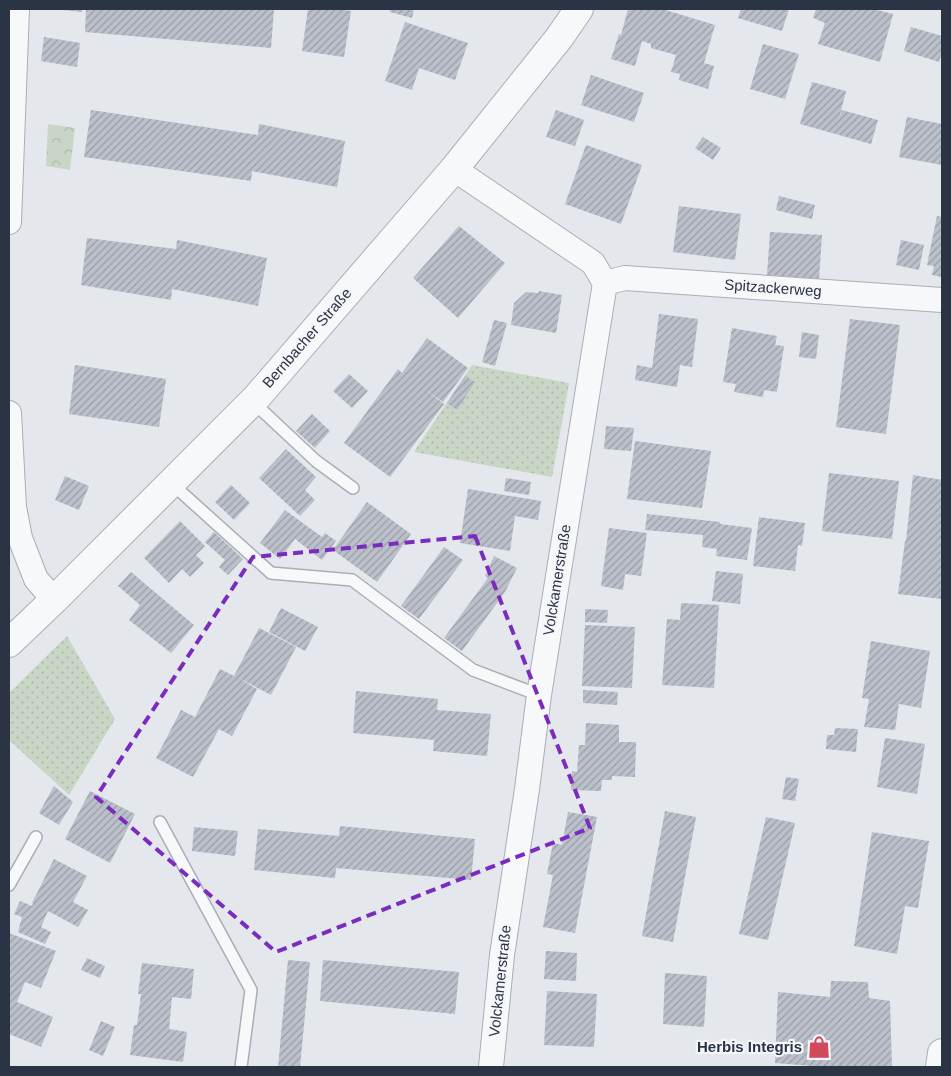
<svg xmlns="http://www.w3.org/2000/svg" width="951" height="1076" viewBox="0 0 951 1076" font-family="Helvetica,sans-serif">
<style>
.grass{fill:url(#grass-dots)}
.park{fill:url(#park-crowns)}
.building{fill:url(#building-hatch)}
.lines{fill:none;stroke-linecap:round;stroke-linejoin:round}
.service-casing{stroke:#a9aeb7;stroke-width:14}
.minor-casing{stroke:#a9aeb7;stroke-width:26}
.tertiary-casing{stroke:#a9aeb7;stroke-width:30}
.service{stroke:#f7f8fa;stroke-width:11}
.minor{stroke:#f7f8fa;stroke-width:24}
.tertiary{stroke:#f7f8fa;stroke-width:28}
.marked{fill:none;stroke:#7b2cbf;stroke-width:4;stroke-dasharray:10 6;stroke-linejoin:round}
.labels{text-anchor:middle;stroke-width:4.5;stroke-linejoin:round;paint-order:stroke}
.street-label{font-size:15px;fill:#2b3445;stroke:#f4f6f9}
.poi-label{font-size:15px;font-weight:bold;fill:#2b3445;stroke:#f4f6f9;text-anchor:end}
</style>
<defs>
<pattern id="grass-dots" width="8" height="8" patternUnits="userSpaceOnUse" patternTransform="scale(1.25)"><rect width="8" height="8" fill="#c9d6c5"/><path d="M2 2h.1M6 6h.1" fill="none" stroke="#adb8ab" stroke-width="1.8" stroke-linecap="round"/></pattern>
<pattern id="park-crowns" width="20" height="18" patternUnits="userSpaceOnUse" patternTransform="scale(1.25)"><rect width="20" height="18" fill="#c9d6c5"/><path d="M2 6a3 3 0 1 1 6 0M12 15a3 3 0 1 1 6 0" fill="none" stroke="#adb8ab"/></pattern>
<pattern id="building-hatch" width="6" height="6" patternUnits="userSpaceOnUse" patternTransform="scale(1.25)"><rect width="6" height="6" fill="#bbc0ca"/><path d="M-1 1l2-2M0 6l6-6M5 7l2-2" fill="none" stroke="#989da6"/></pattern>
</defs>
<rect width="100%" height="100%" fill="#e4e7ec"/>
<path class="grass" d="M472 365 569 383 552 477 414 452Z
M67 636 115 719 69 795 9 740V693Z"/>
<path class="park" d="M48 124 75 128 70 170 46 166Z"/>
<path class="building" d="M63 9H82V12L63 10Z
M86 9H274L271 48 85 32Z
M308 9H338L351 11 344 57 302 51Z
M390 9H414L412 18 390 12Z
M628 9H662L715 25 704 63 714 66 708 89 679 80 680 74 671 72 676 55 651 48V44L642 41 635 66 611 59 619 34 621 35Z
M741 9H789L782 31 738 18Z
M816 9H873L893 14 880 62 818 44 825 23 813 18Z
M405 22 468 43 455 80 419 68 412 90 385 81Z
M911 27 942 36V52L939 62 904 51Z
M44 37 80 43 77 67 41 61Z
M763 44 799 54 785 99 750 89Z
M591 75 644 93 634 122 581 105Z
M812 82 846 91 839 119 842 110 878 120 871 144 800 124Z
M91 110 258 135 259 124 345 141 337 187 252 171 251 181 84 157Z
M556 110 584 120 575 146 546 137Z
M907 117 942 124V165L899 157Z
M703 137 721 148 713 160 695 148Z
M586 145 642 165 621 224 565 204Z
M779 196 815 205 812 219 776 210Z
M679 206 741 214 735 260 673 252Z
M937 216 942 217V277L932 275 934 266 927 265Z
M459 226 505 263 458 318 413 278Z
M770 232 822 235 819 279 767 275Z
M87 238 176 249 177 240 267 258 258 306 172 289 171 300 81 285Z
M901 240 924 245 919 270 896 265Z
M539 291 562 295 556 333 511 325 514 303 526 292 538 293Z
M659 314 698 319 692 367 680 365 677 387 635 380 637 365 652 368Z
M850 319 900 325 886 434 836 427Z
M494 320 507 323 495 366 482 362Z
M732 328 777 336 775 345 784 346 777 392 764 390 763 397 734 392 736 384 723 382Z
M802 332 819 335 816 359 799 357Z
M427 338 468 368 443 402 427 391 444 404 390 477 344 443 398 369 402 373Z
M75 365 166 379 159 427 69 414Z
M349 374 368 391 352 408 333 391Z
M465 376 475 382 457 410 447 403Z
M312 414 330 431 315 448 296 431Z
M606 426 634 428 631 451 604 449Z
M635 441 711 451 702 508 627 499Z
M286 449 316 477 305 490 315 500 300 516 259 478Z
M829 473 899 481 892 539 822 531Z
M913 475 942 480V599L898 594 905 541H906Z
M65 476 89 486 79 510 55 500Z
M506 478 531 482 529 495 504 491Z
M231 485 250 503 234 520 215 502Z
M468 489 541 501 538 520 515 516 510 551 460 543Z
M367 502 411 534 377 582 333 550Z
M285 510 322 537 325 533 336 541 322 560 295 539 280 559 260 543Z
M647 514 720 522V524L752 528 747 560 716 556 717 549 702 547 703 535 645 530Z
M759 517 805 523 802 546 798 545 795 571 753 566Z
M180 521 205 546 196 555 204 563 190 577 182 569 169 583 144 558Z
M609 528 647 533 641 576 625 574 623 590 601 586Z
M214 532 243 559 228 575 219 567 225 560 205 542Z
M444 547 463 560 419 619 401 606Z
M494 556 517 568 505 592 462 651 444 638 488 578 485 576Z
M716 571 743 574 740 604 712 601Z
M131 572 194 625 171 653 129 620 140 605 118 586Z
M681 603 719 605 714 688 662 685 667 619 680 620Z
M281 608 318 627 305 651 269 632Z
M585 609 608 610 607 623 585 622Z
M585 625 635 627 632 688 582 686Z
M259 628 296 647 271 695 237 677 257 689 232 736 219 729 193 777 156 758 181 710 195 717 220 669 234 676Z
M871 641 930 651 921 708 899 704 895 730 864 727 869 699 862 698Z
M583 690 618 692 617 705 583 703Z
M356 691 438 699 437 710 491 714 487 756 433 751 434 740 353 733Z
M586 723 619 725V742H636L635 777 612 776V780H602L601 791 571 790 572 771 577 772 579 745H585Z
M835 728 858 729 856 752 826 749 827 735H834Z
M885 738 925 744 917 794 877 787Z
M786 777 799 779 795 801 782 799Z
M54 786 73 802 59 825 39 813Z
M90 791 135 814 110 863 65 839Z
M665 811 696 817 673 942 642 936Z
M568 812 597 817 575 933 543 927 553 875 547 874 553 843 562 845Z
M766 817 795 823 768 940 739 934Z
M340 826 475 839 471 880 336 868 335 878 254 870 258 829 339 836Z
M194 827 238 831 235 856 192 851Z
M872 832 929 841 918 908 905 906 897 954 854 946Z
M54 859 87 876 73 902 88 910 78 927 48 911 41 927 51 932 45 944 18 932 22 917 14 914 20 901 32 906 33 903H32Z
M9 933 56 951 41 988 25 982 17 1002 53 1017 41 1047 9 1034Z
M546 951 577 953 576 981 544 979Z
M87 958 105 966 100 978 81 970Z
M288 960 310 962 300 1067H278Z
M323 960 459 972 455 1014 320 1001Z
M142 963 194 969 191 999 172 997 169 1029 187 1032 183 1062 130 1055 134 1025H137L141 994H138Z
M665 973 707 976 704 1027 663 1024Z
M831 981 868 982 869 998 890 1001 892 1067H825L775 1063 778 992 830 997Z
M547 991 597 994 594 1047 544 1045Z
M101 1021 115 1027 103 1056 89 1050Z"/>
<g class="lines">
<defs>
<path id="service" d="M252 401 316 461 353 488
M171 483 271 573 352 580 473 670 539 695
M160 822 251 990 241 1067
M9 885 36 837"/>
<path id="minor" d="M454 169 593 263 605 283 539 695 527 789 502 955 491 1067
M9 222 17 9
M605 283 625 278 942 300
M9 413 14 507 20 538 36 579 54 600"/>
<path id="tertiary" d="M9 643 54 600 256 398 454 169 559 38 579 9
M940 1067 942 1053"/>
</defs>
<use href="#service" class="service-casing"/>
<use href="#minor" class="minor-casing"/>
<use href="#tertiary" class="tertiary-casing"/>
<use href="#service" class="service"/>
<use href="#minor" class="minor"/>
<use href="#tertiary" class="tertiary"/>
</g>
<path class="marked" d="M475 536 590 828 276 952 96 797 253 557Z"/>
<defs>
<symbol id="shop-bare" viewBox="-9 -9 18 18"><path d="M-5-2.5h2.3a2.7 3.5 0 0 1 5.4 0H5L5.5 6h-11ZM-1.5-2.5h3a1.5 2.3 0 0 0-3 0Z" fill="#d1495b" stroke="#f4f6f9" stroke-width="2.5" paint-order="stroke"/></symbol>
</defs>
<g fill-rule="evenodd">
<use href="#shop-bare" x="803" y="1031" width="32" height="32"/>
</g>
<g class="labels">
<g class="street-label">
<text transform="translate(773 288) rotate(4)" y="5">Spitzackerweg</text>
<text transform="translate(307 338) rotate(-49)" y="5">Bernbacher Straße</text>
<text transform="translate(557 580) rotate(-81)" y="5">Volckamerstraße</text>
<text transform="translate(500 981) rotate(-84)" y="5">Volckamerstraße</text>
</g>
<g class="poi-label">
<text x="802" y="1052">Herbis Integris</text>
</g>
</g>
<rect width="951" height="1076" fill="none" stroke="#2b3445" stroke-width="20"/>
</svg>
